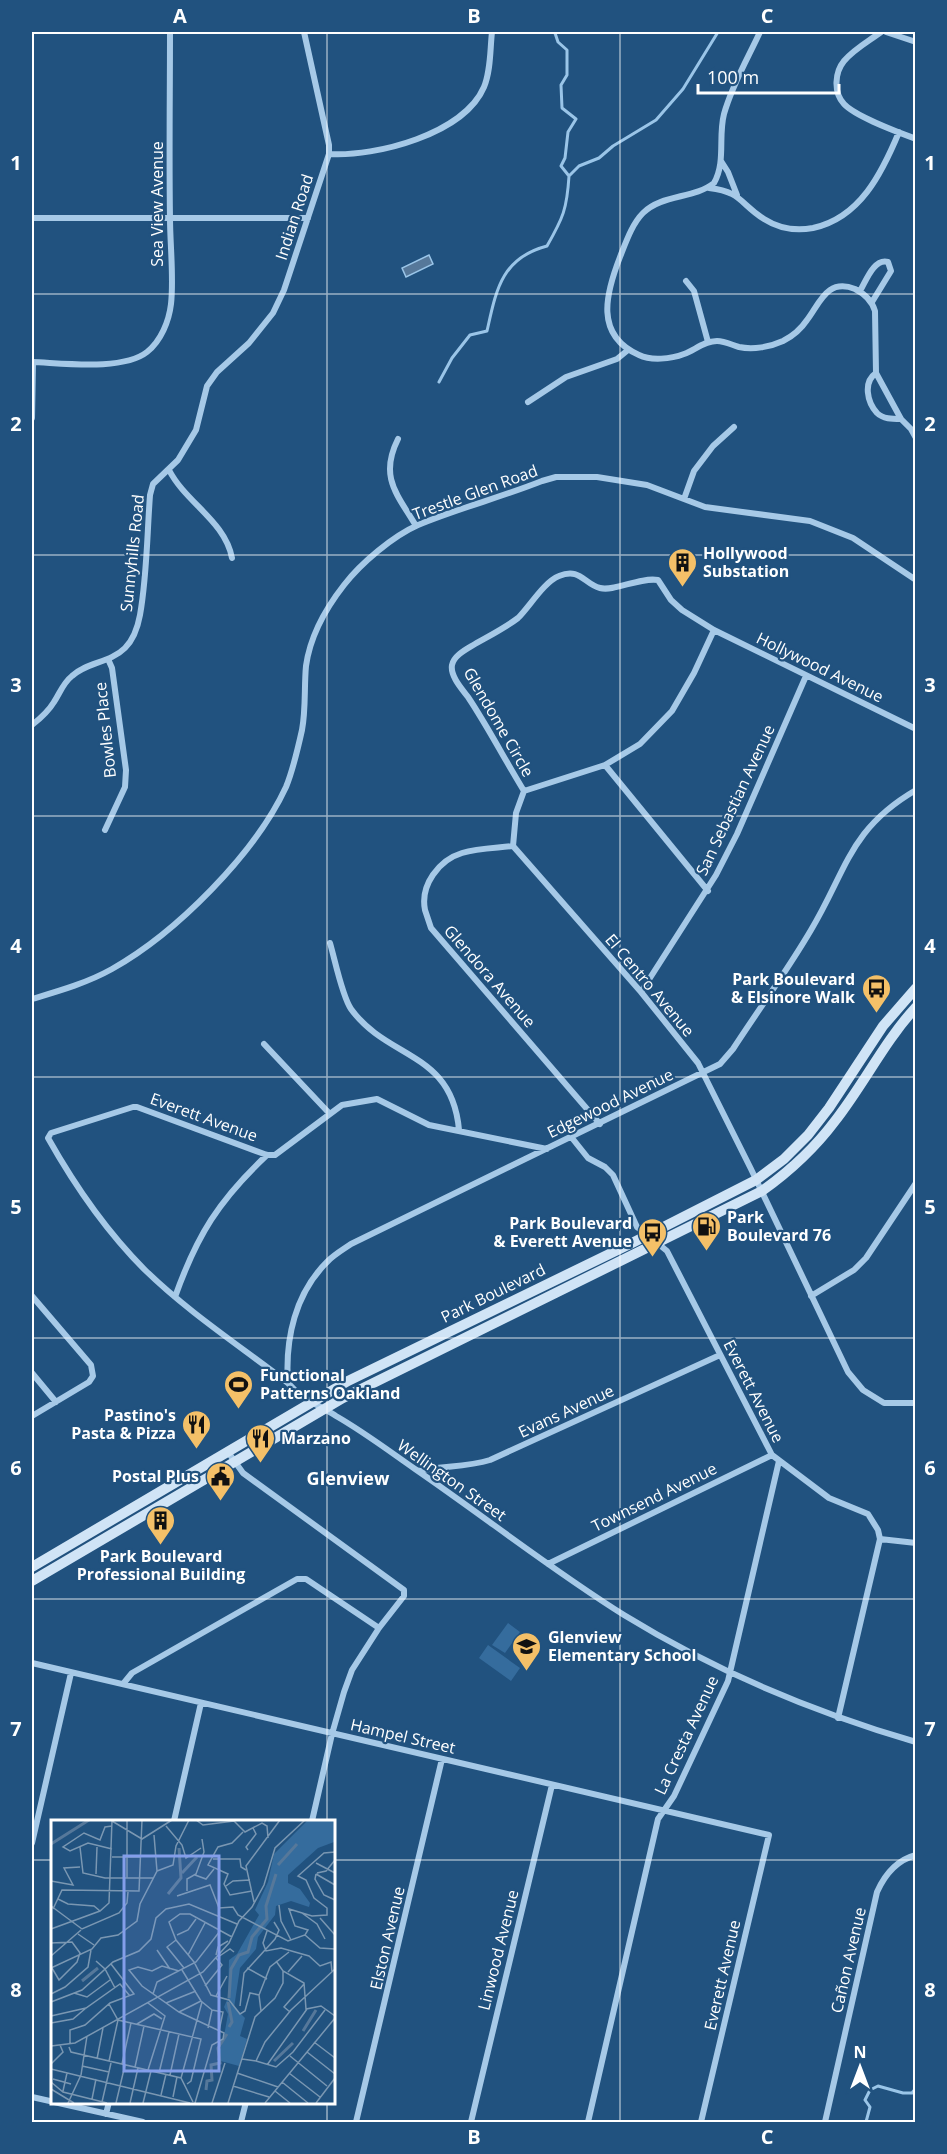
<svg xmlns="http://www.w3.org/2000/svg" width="947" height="2154" viewBox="0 0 947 2154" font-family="'Open Sans',sans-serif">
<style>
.green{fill:#356c9d}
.water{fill:#56789a;stroke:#9ac5e8;stroke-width:1.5}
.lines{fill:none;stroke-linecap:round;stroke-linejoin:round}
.stream{stroke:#9ac5e8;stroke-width:3}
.minor{stroke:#a6c9e7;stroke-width:6}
.secondary{stroke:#d0e4f6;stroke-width:10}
.grid{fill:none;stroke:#fff;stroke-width:1.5;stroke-opacity:0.55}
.labels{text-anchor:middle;stroke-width:4.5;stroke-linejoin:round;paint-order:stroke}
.street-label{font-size:16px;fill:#fff;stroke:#21527f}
.poi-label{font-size:16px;font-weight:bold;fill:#fff;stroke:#21527f;text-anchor:start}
.neighbourhood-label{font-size:18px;font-weight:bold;fill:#fff;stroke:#21527f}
.inset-river{fill:none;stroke:#56789a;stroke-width:3}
.inset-road{fill:none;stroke:#7a97b2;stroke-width:1.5}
.view{fill:#839eea;fill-opacity:0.15;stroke:#839eea;stroke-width:3}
.inset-edge{fill:none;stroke:#fff;stroke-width:3}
.neatline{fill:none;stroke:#fff;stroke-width:2}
.grid-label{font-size:20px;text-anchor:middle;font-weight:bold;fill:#fff}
</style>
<rect width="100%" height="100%" fill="#21527f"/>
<path class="green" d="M508 1623 520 1632 505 1653 492 1645Z
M488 1645 520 1668 511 1681 479 1658Z"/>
<path class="water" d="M429 255 433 264 406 277 402 268Z"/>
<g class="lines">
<path class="stream" d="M569 176 579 166 599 158 613 146 656 120 683 89 718 32
M439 382 452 358 470 335 487 331C496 291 501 258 547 246 563 218 567 209 569 176L561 166 565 158 568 132 576 119 562 108 561 85 567 75V50L558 42 555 33 552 32
M866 2122 870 2107 865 2100 870 2090 878 2086 903 2093H912L916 2088"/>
<path class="minor" d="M760 32C748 58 732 85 724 114 718 137 726 162 714 183 694 199 662 194 643 213 632 224 626 242 620 257 606 293 594 335 639 355 651 361 671 359 684 354 695 350 704 341 717 341 725 341 732 345 739 347 753 350 770 347 783 341 793 336 801 329 807 320 820 303 827 278 855 289 865 294 872 301 875 311L876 373 901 419 911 429 916 438
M881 32C869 41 854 49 844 61 835 72 833 92 844 104 856 117 898 132 916 139
M886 32 916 42
M329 154C376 157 464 134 484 87 491 70 490 49 492 32
M721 161 728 172 737 195
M709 188C742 192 739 203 764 219 778 228 796 231 813 228 860 218 882 173 899 132
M32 218H308
M686 281 694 291 708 342
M860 291C866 281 874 258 888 262L891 271 872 302
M32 362C62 363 123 371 147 352 161 341 169 321 171 304 174 278 170 245 170 218 169 156 170 94 170 32
M876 373C863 382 867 402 877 413 883 419 892 419 901 419
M528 402 566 377 617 359 628 350
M32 418 33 362
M398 439C379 477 397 494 416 526
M169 470C186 503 225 521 232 558
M684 499 694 471 713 446 734 427
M32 725C41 718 48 712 54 702 60 693 63 683 72 676 87 662 110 663 125 648 133 640 138 626 140 615 147 576 147 535 150 495L153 484 178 460 196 430 207 386 217 372 249 343 273 313 284 290 329 154V145L304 32
M605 765 708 891
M524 791 516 813 513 846 641 992 698 1063 751 1169 848 1372 863 1390 884 1403H916
M524 791C505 760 488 727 468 697 462 689 450 676 452 665 454 655 467 649 475 644 489 636 505 628 518 618 530 606 544 582 559 576 580 567 584 584 600 588 614 592 639 577 658 580L671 600 682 610 714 630 916 729
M524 791 605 765 640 744 672 711 694 673 714 630
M105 830 125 787 126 770 112 668 108 659
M513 846C497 848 478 848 462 853 439 860 420 885 425 910 427 916 429 922 431 928L600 1124
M330 943C335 960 342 996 351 1009 388 1060 452 1051 459 1130
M641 992 716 875 737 834 806 676
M32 999C59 991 87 983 112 969 176 933 255 854 286 787 293 770 298 748 302 730 306 709 304 687 306 666 310 637 326 608 344 585 361 563 393 536 418 525 459 508 502 497 542 481L556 477H597L647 485 705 507 810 521 853 538 916 580
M264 1044 329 1113
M572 1138 588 1158 605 1167 613 1175 637 1227 648 1235
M547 1149 429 1125 377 1099 342 1105 275 1155H267L137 1107H133L51 1133 48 1138C75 1186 106 1231 145 1270 188 1312 240 1346 288 1383 301 1399 319 1405 336 1416 364 1432 389 1451 415 1469 485 1517 552 1570 624 1615 715 1671 813 1712 916 1742
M656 1242 667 1251 772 1455 829 1498 868 1514 878 1530 880 1539 838 1718
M32 1296 91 1365 93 1376 89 1382 32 1416
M811 1296 854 1270 866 1258 916 1183
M175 1297C197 1235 219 1200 267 1155
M32 1373 56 1402
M288 1383C285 1339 295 1293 328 1261 335 1254 344 1249 351 1244L720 1064 733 1049C759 1009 787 971 811 930 847 870 849 829 916 790
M228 1452 243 1473 404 1590V1596L379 1628 352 1670 344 1692 332 1734 312 1821
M418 1471C442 1466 467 1467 490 1460L720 1355
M880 1539 916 1543
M548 1564 772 1455
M32 1663 769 1835 701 2122
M123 1684 132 1673 297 1579H306L379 1628
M174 1821 201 1703
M32 1843 71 1673
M32 2097 143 2122
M106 2114 109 2102
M241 2122 246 2102
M356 2122 442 1759
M471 2122 552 1785
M588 2122 658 1819 674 1796 728 1681 779 1461
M825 2122 877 1892C885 1874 897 1860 916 1855"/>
<path class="secondary" d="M32 1567 348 1381 634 1242 756 1180 784 1159 808 1135 829 1108 883 1026 916 988
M32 1581 343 1398 762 1191C790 1171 814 1149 835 1121 864 1084 884 1042 916 1007"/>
</g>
<path class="grid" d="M327 32V1821M620 32V2122M32 294H916M32 555H916M32 816H916M32 1077H916M32 1338H916M32 1599H916M32 1860H52M333 1860H916M327 2102V2122"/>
<defs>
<symbol id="building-pin" viewBox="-11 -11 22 30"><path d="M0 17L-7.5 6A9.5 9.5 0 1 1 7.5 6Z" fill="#f4c068" stroke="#21527f"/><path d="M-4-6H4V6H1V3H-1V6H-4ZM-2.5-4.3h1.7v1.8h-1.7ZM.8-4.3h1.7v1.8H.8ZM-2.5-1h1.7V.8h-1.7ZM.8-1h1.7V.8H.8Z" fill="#111"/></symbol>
<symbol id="bus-pin" viewBox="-11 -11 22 30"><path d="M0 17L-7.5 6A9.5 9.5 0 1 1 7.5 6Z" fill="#f4c068" stroke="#21527f"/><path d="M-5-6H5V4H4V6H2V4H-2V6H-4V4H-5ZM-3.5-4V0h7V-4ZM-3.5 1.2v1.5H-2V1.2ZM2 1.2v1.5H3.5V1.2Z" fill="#111"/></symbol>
<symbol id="fuel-pin" viewBox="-11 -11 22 30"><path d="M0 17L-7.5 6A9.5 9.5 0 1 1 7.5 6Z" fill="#f4c068" stroke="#21527f"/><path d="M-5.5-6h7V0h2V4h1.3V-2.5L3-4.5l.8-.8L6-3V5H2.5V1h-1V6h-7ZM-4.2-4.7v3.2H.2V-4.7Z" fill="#111"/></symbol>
<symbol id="stadium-pin" viewBox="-11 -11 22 30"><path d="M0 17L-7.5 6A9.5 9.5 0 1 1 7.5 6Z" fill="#f4c068" stroke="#21527f"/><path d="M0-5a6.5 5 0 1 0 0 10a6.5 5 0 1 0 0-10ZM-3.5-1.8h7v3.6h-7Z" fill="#111"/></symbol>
<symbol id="restaurant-pin" viewBox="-11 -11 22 30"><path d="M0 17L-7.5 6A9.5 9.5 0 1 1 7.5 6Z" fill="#f4c068" stroke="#21527f"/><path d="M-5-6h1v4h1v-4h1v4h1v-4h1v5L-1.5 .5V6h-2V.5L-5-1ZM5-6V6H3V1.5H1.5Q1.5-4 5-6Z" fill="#111"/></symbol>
<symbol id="civic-pin" viewBox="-11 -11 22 30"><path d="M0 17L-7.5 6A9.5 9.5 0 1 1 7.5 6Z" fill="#f4c068" stroke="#21527f"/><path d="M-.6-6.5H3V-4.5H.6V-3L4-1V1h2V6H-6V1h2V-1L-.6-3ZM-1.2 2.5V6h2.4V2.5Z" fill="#111"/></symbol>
<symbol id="school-pin" viewBox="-11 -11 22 30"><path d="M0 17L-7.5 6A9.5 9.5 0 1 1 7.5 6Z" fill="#f4c068" stroke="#21527f"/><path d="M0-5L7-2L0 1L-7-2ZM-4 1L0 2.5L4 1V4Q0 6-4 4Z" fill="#111"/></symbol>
</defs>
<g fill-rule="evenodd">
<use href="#building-pin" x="666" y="546" width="33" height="45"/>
<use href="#bus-pin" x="860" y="972" width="33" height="45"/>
<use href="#fuel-pin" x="690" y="1210" width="33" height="45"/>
<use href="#bus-pin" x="636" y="1216" width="33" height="45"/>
<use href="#stadium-pin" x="222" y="1368" width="33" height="45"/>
<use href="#restaurant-pin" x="180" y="1408" width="33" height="45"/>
<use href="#restaurant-pin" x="244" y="1422" width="33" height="45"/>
<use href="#civic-pin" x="204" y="1460" width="33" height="45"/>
<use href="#building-pin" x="144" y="1504" width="33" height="45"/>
<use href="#school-pin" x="510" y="1630" width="33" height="45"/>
</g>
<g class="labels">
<g class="street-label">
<text transform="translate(157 204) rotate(-90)" y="6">Sea View Avenue</text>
<text transform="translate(294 217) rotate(-72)" y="6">Indian Road</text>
<text transform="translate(475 492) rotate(-20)" y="6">Trestle Glen Road</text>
<text transform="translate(132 553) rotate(-84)" y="6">Sunnyhills Road</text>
<text transform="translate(820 667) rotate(26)" y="6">Hollywood Avenue</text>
<text transform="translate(499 722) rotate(60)" y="6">Glendome Circle</text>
<text transform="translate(105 730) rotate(-96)" y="6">Bowles Place</text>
<text transform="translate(735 800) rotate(-65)" y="6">San Sebastian Avenue</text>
<text transform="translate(490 976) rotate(49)" y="6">Glendora Avenue</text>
<text transform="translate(650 985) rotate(50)" y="6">El Centro Avenue</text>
<text transform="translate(610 1103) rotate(-26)" y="6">Edgewood Avenue</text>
<text transform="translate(204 1117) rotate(20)" y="6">Everett Avenue</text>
<text transform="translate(493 1293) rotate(-26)" y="6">Park Boulevard</text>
<text transform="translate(754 1391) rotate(63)" y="6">Everett Avenue</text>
<text transform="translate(566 1411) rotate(-25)" y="6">Evans Avenue</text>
<text transform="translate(452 1480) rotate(35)" y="6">Wellington Street</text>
<text transform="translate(654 1497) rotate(-26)" y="6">Townsend Avenue</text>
<text transform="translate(686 1735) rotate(-65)" y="6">La Cresta Avenue</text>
<text transform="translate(403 1736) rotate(13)" y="6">Hampel Street</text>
<text transform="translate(387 1938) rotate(-77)" y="6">Elston Avenue</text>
<text transform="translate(498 1950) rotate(-76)" y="6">Linwood Avenue</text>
<text transform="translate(848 1960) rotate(-77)" y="6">Cañon Avenue</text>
<text transform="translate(722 1975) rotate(-77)" y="6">Everett Avenue</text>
</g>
<g class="poi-label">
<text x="703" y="559">Hollywood<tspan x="703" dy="18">Substation</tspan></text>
<text x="855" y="985" text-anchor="end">Park Boulevard<tspan x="855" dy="18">&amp; Elsinore Walk</tspan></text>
<text x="727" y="1223">Park<tspan x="727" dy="18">Boulevard 76</tspan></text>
<text x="632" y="1229" text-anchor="end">Park Boulevard<tspan x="632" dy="18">&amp; Everett Avenue</tspan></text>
<text x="260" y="1381">Functional<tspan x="260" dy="18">Patterns Oakland</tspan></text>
<text x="176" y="1421" text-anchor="end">Pastino's<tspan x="176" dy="18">Pasta &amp; Pizza</tspan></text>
<text x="281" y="1444">Marzano</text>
<text x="199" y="1482" text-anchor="end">Postal Plus</text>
<text x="161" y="1562" text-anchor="middle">Park Boulevard<tspan x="161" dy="18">Professional Building</tspan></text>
<text x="548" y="1643">Glenview<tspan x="548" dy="18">Elementary School</tspan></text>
</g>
<g class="neighbourhood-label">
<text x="348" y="1485">Glenview</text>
</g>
</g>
<g transform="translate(51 1820)">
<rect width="284" height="284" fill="#21527f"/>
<path d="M257 0H283V22L267 28 237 55V63L249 69 259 83 258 87 240 81 225 86 224 95 207 117 205 129 189 148 183 188 177 179 178 140 186 134 208 95 204 90 217 62 223 34ZM176 180 194 198 189 216 196 219 188 246 166 240 173 216 177 194 173 187Z" fill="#356c9d"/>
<path class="inset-river" d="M0 24 38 0M227 45 246 24M131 53 146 37M117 74 130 58 128 28M31 161 47 148M178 178 180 149 188 135 197 132 201 117 216 99 215 86 225 54M177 182 181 202 178 207M252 211 265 190M223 241 242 223M155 270 156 261 161 260 160 245 169 243 167 228 176 214"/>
<path class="inset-road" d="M145 0 152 5 183 1 194 12 211 3 216 6 217 18M61 1 91 19 121 0M61 6 54 7 49 20 33 13 12 27 19 31 37 23 61 29M115 6 131 25 135 38 150 28M192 12 181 23 167 27 157 45 177 54 173 64 179 75 201 71M29 27 32 53 54 58H103M197 30 195 27 205 14 202 8M61 37H90M162 39H189L190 47 195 50M265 43 284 53M106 51 122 45 125 26 138 0M266 53 275 51 284 40M45 54 46 27M265 54 264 59 273 75 284 80M265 54 284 65M144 55 155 59 163 49M76 58V0M0 61 22 65 13 48 29 47M175 66 182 61 199 60M136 71V59L145 54 153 32 151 19M126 76 159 65 168 88 182 87 187 95 237 121 254 115 257 110 244 106 238 89 261 96 276 95V88L263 78 255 60 247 56 273 33 284 32M7 79 17 84 43 86 49 91M203 82 195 46 229 0M228 85 230 101 240 120M0 86 31 109 68 93 76 83 77 72M2 89 11 70 88 71 91 0M251 93 266 104 274 119M269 98 284 115M0 109 49 91 58 83 61 0M216 111 212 123 215 131 230 128 258 136 269 146 280 142 281 152M27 114 43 125M126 115 137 110 145 99M254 115 269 128 284 129M181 117 139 94H129L118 102 125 120 143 142 160 175 178 180 189 194 194 191 199 173 208 175M125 120 116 127 133 148M0 123 21 122 29 133 26 142 8 160 1 148M106 130 119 149M137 135 154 103M165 135 167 127 177 121M0 136 30 110M167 137 179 129 183 132M45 141 54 149 64 168M225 141 232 151 253 163 255 189 270 186 284 196M0 148 41 129 50 118 67 115 86 101 89 84 106 51 103 15M196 148 216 159M131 150 150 181 161 190M128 151 111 146 101 151 87 147 78 150 91 166 128 192 173 213 172 219 161 225 144 283M237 152 251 136M154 166 171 145 165 138M23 173 36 177 59 160M0 174 14 167 37 147 40 130M102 174 106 162 145 142 169 111M165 176 176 156M0 182 31 170 62 142 88 131 100 119 105 98 115 89 138 84 186 104M115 183 145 171M58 184 67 200 150 219 140 261 136 264M189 186 193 153 224 119 228 110 223 102M161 190 172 192 168 211M210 191 208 175 219 147 238 132M128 192 150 181M239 192 233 187 253 164M0 196 35 188 69 164 79 176M0 203 22 199 35 188M86 204 103 194 111 199M157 208 161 190M263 222 284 238M19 223V210L34 205 59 183 83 174 60 144M0 226 24 223 152 152 178 123 188 101 201 87 213 65 224 28 254 0M18 227 20 232 130 258 142 282M256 232 284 254M239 236 276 266M46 239 52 208M191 239 205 241 214 222 240 190 284 149M58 241 67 200M205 241 225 247 242 232 274 190M0 244 12 232 9 225M71 244 80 203M216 245 256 189M31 246 58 252M84 247 93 206M0 249 139 283M97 250 114 196 97 183M108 253 118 212M186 253 227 267M238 253 269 277M119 255 128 214M130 258 151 182M2 259 20 264M0 262 12 272 56 283M231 262 257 283M182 266 218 277M0 269 23 283M12 271 16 253M224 271 239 283M110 275 115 254M122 277 126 257M41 279 45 259M51 282 60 243M17 283 30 255 36 216M65 283 74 245M79 283 87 248M92 283 100 251M161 283 174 243M177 283 204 197 224 178 232 163V151M214 283 284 198M265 283 284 258"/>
<path class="view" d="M73 36H168V251H73Z"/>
<rect width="284" height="284" class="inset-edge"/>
</g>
<rect width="947" height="2154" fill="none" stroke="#21527f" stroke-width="66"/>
<g transform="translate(860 2067)" stroke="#21527f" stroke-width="4.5" paint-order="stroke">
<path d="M0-4.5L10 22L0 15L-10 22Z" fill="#ffffff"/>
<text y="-9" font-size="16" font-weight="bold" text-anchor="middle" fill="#ffffff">N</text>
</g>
<path d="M698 84v9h141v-9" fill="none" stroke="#ffffff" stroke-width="3"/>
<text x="707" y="84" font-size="18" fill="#ffffff" stroke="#21527f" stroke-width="4.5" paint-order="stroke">100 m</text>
<rect x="33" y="33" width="881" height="2088" class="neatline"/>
<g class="grid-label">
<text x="180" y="23">A</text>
<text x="474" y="23">B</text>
<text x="767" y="23">C</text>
<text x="16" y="170">1</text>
<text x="930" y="170">1</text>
<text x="16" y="431">2</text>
<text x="930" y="431">2</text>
<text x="16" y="692">3</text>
<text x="930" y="692">3</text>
<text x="16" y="953">4</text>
<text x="930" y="953">4</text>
<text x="16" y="1214">5</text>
<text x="930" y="1214">5</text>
<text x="16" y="1475">6</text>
<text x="930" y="1475">6</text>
<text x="16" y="1736">7</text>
<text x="930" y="1736">7</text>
<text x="16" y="1997">8</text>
<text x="930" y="1997">8</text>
<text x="180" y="2144">A</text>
<text x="474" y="2144">B</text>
<text x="767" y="2144">C</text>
</g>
</svg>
